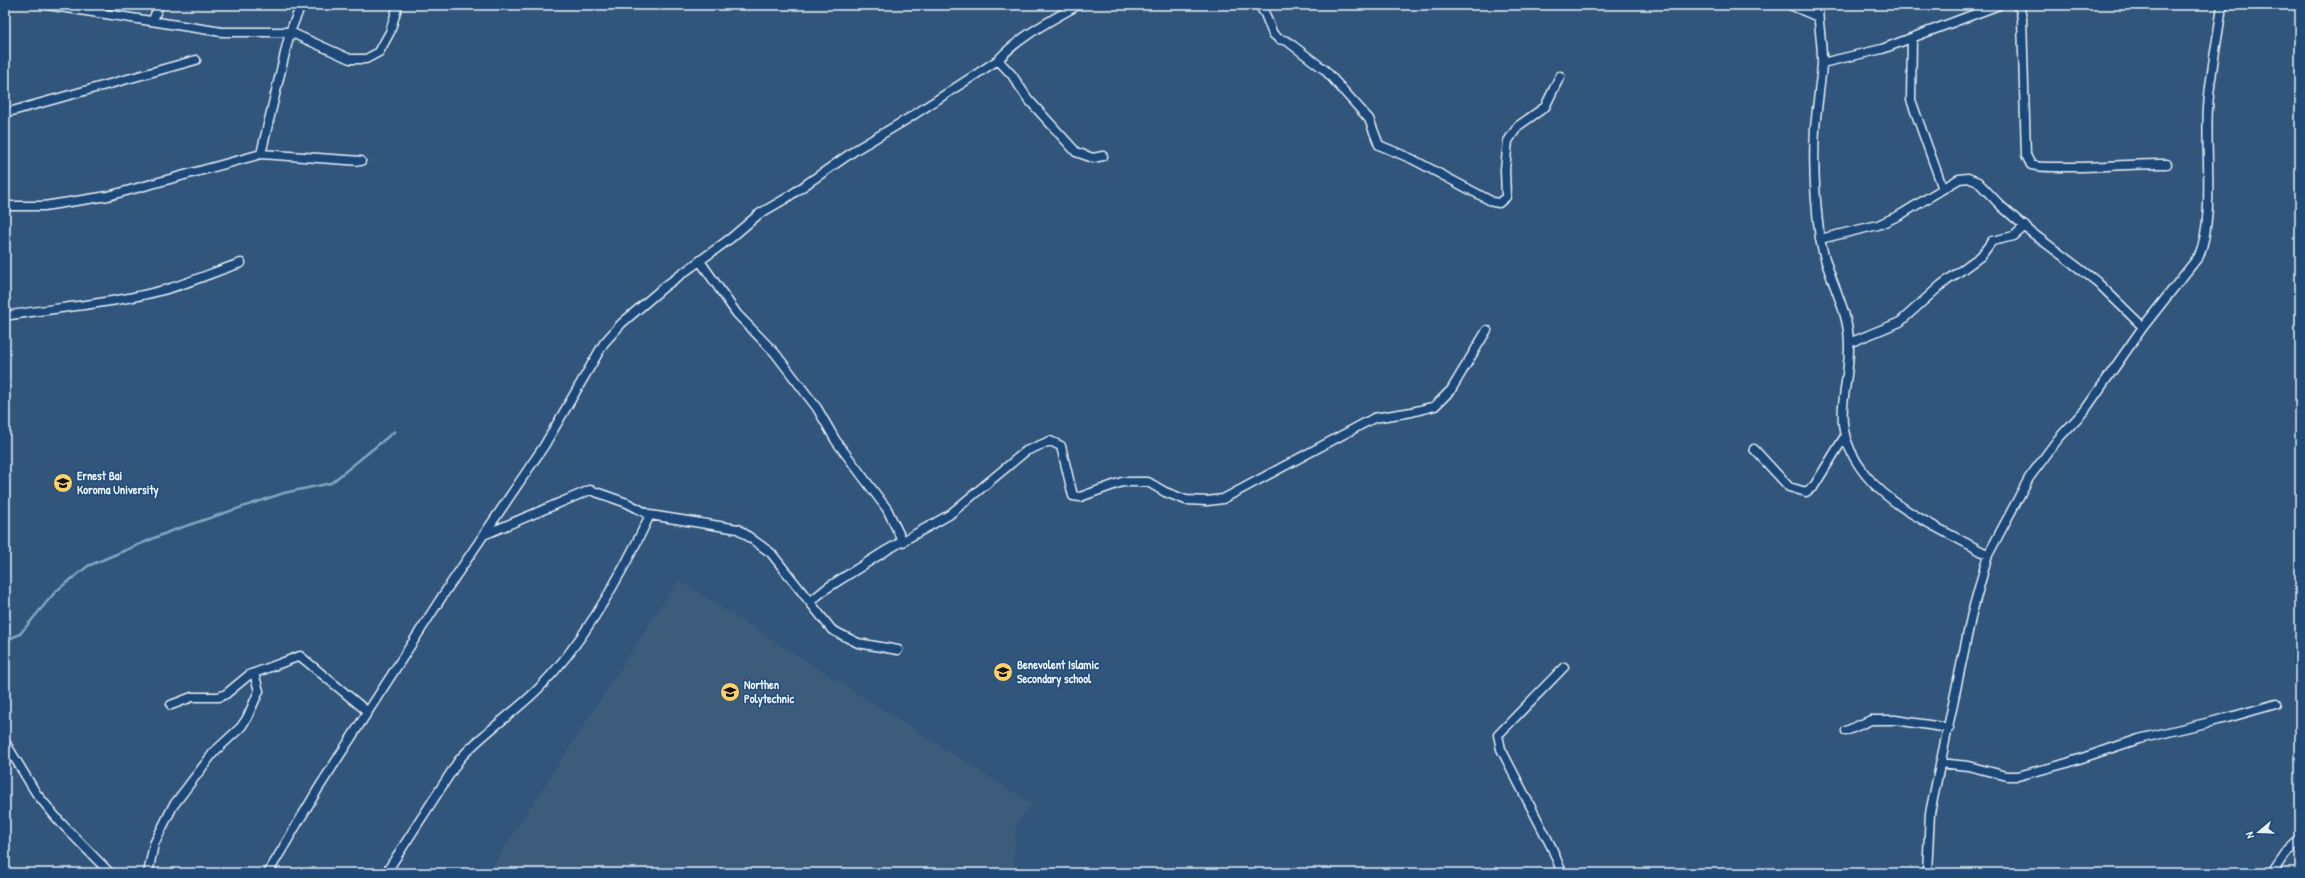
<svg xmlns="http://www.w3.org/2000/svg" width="2305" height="878" viewBox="0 0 2305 878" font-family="'Patrick Hand',sans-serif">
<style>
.built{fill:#3d5c7b}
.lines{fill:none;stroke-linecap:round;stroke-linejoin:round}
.stream{stroke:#82a7c0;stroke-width:2.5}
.street-casing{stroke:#e8f1f8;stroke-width:11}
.street{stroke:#1f4a7a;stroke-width:8}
.labels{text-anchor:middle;stroke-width:3;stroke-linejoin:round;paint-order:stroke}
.poi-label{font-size:12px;font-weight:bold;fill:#e8f1f8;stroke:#1f4a7a;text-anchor:start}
</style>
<rect width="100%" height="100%" fill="#31557b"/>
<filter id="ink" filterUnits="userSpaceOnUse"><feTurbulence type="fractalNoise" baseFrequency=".025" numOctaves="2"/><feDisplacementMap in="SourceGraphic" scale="8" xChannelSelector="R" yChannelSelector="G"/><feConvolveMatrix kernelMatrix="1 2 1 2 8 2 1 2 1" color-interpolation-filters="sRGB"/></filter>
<g filter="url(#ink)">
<path class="built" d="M678 580 1032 804 1016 824 1013 873H488Z"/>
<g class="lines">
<path class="stream" d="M5 641 20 634 56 591 88 566 171 531 284 493 331 483 395 431"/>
<defs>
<path id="street" d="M47 5 222 32H290L350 59H366L379 52 390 32 398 5
M1259 5 1265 14 1273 34 1279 39 1287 41 1325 70 1369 119 1379 145 1412 159 1493 202 1499 203 1506 197 1505 169 1508 141 1518 126 1545 107 1560 76
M1790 5 1818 17
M1818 5C1818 25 1823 45 1822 65 1820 86 1817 107 1815 128 1813 164 1815 202 1820 238 1825 274 1849 307 1849 344 1850 397 1826 423 1865 474 1895 512 1947 531 1988 555
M2016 5 2020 9 2022 18 2026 155 2031 165C2042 168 2053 167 2065 167 2099 168 2132 163 2167 164
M153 20 159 5
M1912 38 1911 100 1943 189
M998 60 1012 75 1028 99 1076 152 1093 158 1103 156
M1822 63 1882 49 1999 5
M5 113 196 60
M261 154 290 32 301 5
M5 206H44L108 196 261 154 361 161
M1820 239 1878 225 1900 215 1959 179 1968 178 1978 182 2001 206 2031 232 2096 281 2143 327
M700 261 737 314 775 353 817 408 836 441 887 509 903 542
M5 316C59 307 114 304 167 289 192 282 216 271 241 263
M1849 343 1900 322 1941 285 1981 256 1992 241 2014 236 2025 226
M1754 449 1789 487 1806 492 1814 486 1845 436
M486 534 590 490 627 503 650 515 738 529 771 553 832 630 858 643 898 650
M811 601 827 588 887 550 949 515 1026 451 1050 441 1061 446 1073 496 1080 497 1122 482H1148L1165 492 1186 500 1207 501 1223 499 1374 418 1412 412 1435 406 1451 390 1487 330
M171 705 192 697H219L226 694 249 675 300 656 368 712
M1846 731 1871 720H1895L1949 728
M5 742 36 793 60 822 110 873
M1940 763 1968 766 2007 776H2018L2067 763 2139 739 2227 718 2276 704
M148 873 154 844 173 806 214 752 241 727 247 718 259 691 254 673
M268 873 318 789 447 589 544 446 604 343 622 323 664 287 731 238 759 214 785 199 857 149 909 118 998 60C1020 36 1050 21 1078 5
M386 873 459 760C483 732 514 714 540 687 586 640 622 574 650 515
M1562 873 1552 848 1501 749 1498 735 1564 667
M1927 873 1930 813 1972 613 1988 555 2029 478 2058 439 2085 410 2143 327 2199 256C2215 217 2205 151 2208 108 2210 73 2218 39 2222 5
M2272 873 2285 854 2300 840"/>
</defs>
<use href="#street" class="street-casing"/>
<use href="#street" class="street"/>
</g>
</g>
<defs>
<symbol id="university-disc" viewBox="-11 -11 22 22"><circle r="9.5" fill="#ffd166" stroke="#1f4a7a"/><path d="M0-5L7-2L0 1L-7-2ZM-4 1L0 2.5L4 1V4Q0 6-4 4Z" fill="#111"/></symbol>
<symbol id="school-disc" viewBox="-11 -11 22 22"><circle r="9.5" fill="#ffd166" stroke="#1f4a7a"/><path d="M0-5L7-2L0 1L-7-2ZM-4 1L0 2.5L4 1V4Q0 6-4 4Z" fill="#111"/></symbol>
</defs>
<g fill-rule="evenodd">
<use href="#university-disc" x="52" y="472" width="22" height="22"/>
<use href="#school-disc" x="992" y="661" width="22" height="22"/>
<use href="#school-disc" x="719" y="681" width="22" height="22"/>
</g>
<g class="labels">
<g class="poi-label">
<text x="77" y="480">Ernest Bai<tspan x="77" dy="14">Koroma University</tspan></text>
<text x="1017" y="669">Benevolent Islamic<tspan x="1017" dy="14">Secondary school</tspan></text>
<text x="744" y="689">Northen<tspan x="744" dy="14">Polytechnic</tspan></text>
</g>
</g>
<rect width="2305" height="878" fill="none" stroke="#1f4a7a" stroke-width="20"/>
<rect x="10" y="10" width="2285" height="858" fill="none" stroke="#e8f1f8" stroke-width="1.5" filter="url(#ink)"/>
<g transform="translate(2259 832) rotate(251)" stroke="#1f4a7a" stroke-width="3" paint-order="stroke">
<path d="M0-3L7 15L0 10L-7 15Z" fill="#e8f1f8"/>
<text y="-6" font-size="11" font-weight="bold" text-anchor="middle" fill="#e8f1f8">N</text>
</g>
</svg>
